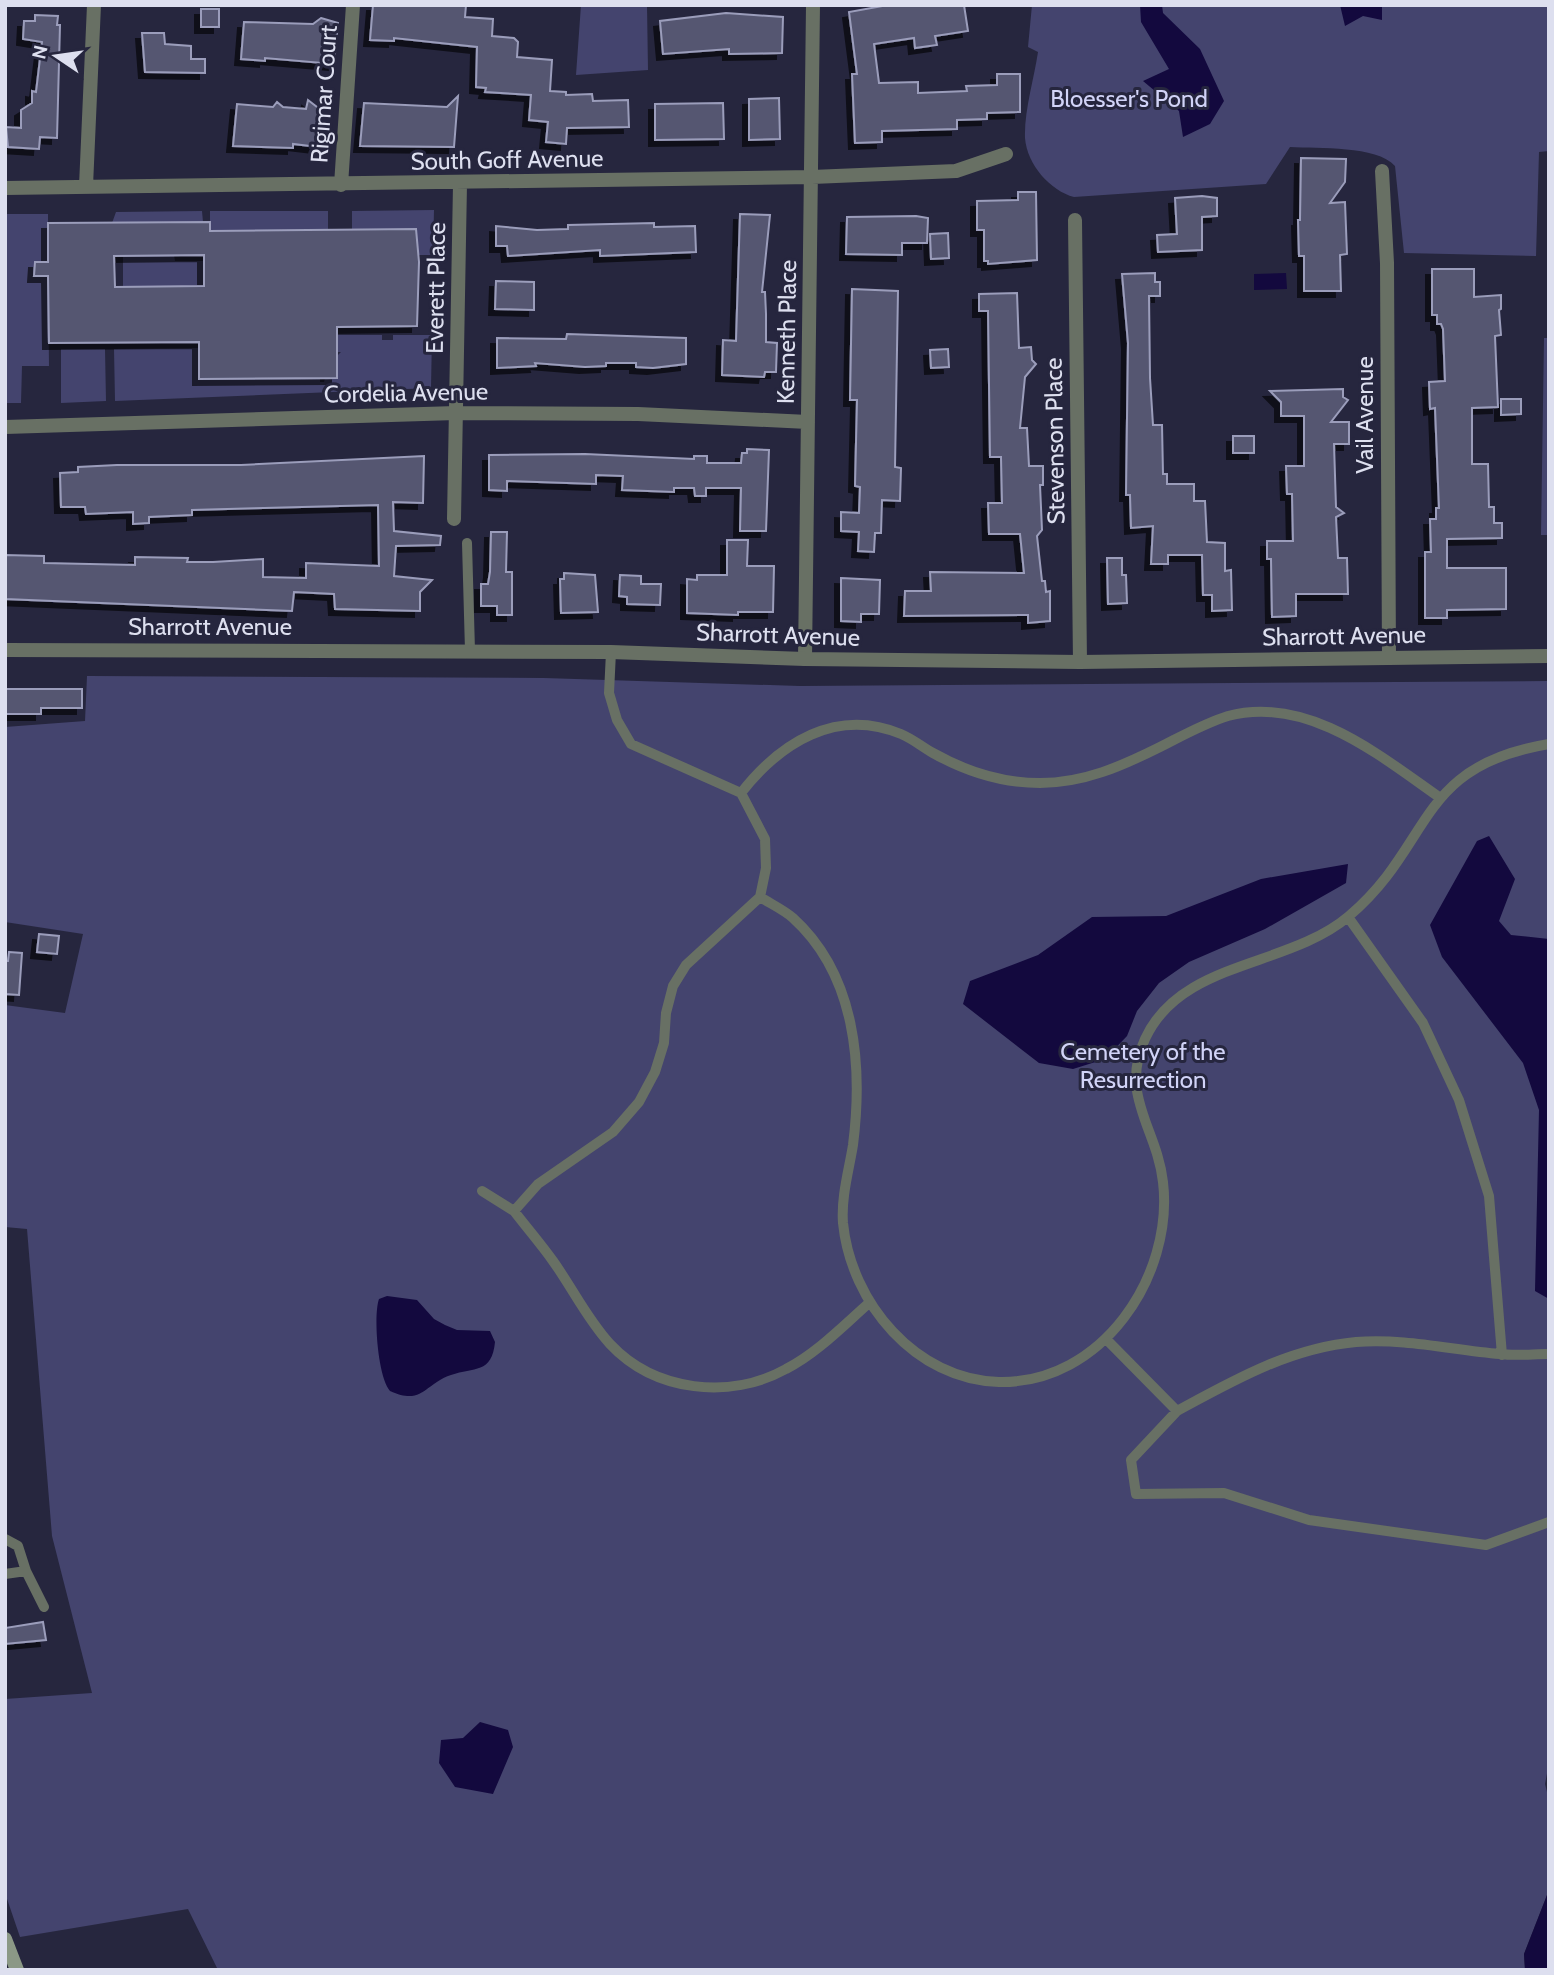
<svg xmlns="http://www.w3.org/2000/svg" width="1554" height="1975" viewBox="0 0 1554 1975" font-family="Cabin,sans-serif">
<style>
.green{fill:#44446e}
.water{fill:#13093e}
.building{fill:#545671;stroke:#9b9dbb;stroke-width:2;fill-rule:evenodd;filter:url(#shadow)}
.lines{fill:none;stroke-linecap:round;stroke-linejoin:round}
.service{stroke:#687064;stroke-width:10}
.minor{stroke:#687064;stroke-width:14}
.tertiary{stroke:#687064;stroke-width:14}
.secondary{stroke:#8b9886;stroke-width:14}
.labels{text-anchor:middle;stroke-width:6;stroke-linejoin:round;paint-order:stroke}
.street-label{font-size:24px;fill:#dddfef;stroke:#26263e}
.park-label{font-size:24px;fill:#d1d3f7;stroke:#26263e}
</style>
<defs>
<filter id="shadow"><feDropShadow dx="-6" dy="6" stdDeviation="0" flood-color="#0009"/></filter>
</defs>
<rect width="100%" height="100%" fill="#26263e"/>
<path class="green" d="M581 5H647L648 70 576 75Z
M1032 5H1549V151L1539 152 1536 256 1404 253 1395 166C1376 145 1319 149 1290 147L1266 184 1074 197C1051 191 1027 165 1025 138 1024 111 1034 79 1038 52L1028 47Z
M434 210 433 255H417L416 229 352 230V211Z
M202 211 203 222 112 223 116 212Z
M210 211H328V230L210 231Z
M5 214H48V262H35L34 275 48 276 49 366H22L21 403H5Z
M174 255 175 261H204V286L123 287V256Z
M333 335H382V340H393V335H432L431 388 115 401 114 349 199 348V378H320V382H324L325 378 337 377V356L341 352H337Z
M1544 338H1549V535H1541Z
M61 349H105L106 401 61 403Z
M87 676 544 678 800 686 1549 681V1763L1545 1784 1549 1800V1890L1524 1954 1525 1970H218L188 1909 20 1937 5 1893V1699L92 1693 52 1536 27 1229 5 1227V1005L65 1013 83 934 5 922V727L85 721Z"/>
<path class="water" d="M1140 5H1162L1163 13 1200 49 1224 101 1210 124 1183 137 1179 111 1143 81 1169 69 1141 22Z
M1340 5H1382V20L1363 16 1345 26Z
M1286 273 1287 289 1254 290V274Z
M1489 836 1515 879 1499 921 1511 935 1549 939V1299L1535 1291 1539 1110 1523 1063 1442 957 1430 925 1477 841Z
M1348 864 1346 883 1265 929 1189 962 1159 983 1137 1011 1127 1036 1105 1059 1073 1069 1039 1063 963 1004 970 981 1038 955 1092 917 1166 916 1261 879Z
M387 1296 417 1300 434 1319 445 1325 457 1330 490 1331 495 1342C492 1374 474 1367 451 1375 424 1384 423 1406 390 1391 378 1378 373 1316 379 1299Z
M480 1722 508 1730 513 1747 493 1794 455 1787 439 1763 441 1740 463 1738Z
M1549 1890V1970H1525L1524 1954Z"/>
<path class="building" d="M373 5H466L465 17 493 19 492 36 514 38 518 42 517 57 552 60 550 91 566 92V95L592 94 593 101 628 100 629 127 567 128 566 144 546 142 548 122 529 120 531 95 485 92 486 88 476 87 477 47 394 38V41L370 40Z
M888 5H964L968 31 935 36 937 45 915 48 914 38 874 44 879 83 918 82V93L967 91 966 86 997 85V74H1020V112L987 113V119L957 120V129L882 131V142L855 143 852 74H857L849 12Z
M201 9H219V27H201Z
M726 13 783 17 782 53 729 54V49L663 54 660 21Z
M35 15 58 16 57 25H60L57 138 40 137 39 149 8 147 6 127 21 128V110L32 103V91L36 92 42 42 23 39 24 21H35Z
M321 18 338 23 334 64 265 58V61L241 59 244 22 313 24Z
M142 33H164L165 44 191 46V59H205V73L145 72Z
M458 96 454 147 360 146 364 103 447 107Z
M779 98 780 139 749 140V99Z
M308 100 317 107 329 108 326 148 293 144V148L233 146 237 104 273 107 277 102 283 107 306 109Z
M723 103 724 139 655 140V104Z
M1301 158 1346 159 1345 182 1330 203 1345 202 1347 254 1340 255 1341 291H1304V256H1299L1298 220H1300Z
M1018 192H1036L1037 260 988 264V261H984V230H977V201L1018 200Z
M1202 196 1217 198V216L1202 217V250L1158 252 1157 235 1177 234 1175 198Z
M740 214 770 215 762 292H765L766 314V342L777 343 776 372H765L764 377 722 375 723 340 736 341Z
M916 216 928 218 927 243H902V255L846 254 847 217Z
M210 222V231L416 229 419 262 417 326 337 327V378L199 379V342L49 343 48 276H34L35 262H48V223ZM204 255V286L115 287 114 256Z
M654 223V227L695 226 696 252 600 256V250L508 256 507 246H496V226L537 230 568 229V225Z
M948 233 949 258 931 259 930 234Z
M1432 269H1474V297L1501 295V309L1499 310 1501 335 1495 336 1498 407 1472 408V464H1488L1489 507H1494V523H1502V538L1447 539V568H1506V609L1447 610V618H1425V552H1431L1430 519H1436V508H1439L1435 408 1430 409 1429 382 1445 381 1443 329 1441 324H1437V315H1432Z
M1155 273V282H1160V296H1149L1150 378 1153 425H1162L1163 474H1167V484H1194V501H1205L1207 542 1225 543V571L1231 570 1232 610 1212 611V595H1203L1202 555H1168V564H1151L1153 526 1131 528 1130 495H1126L1128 343 1122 274Z
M496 281 534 282V310L495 309Z
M852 289 898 291 895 467 901 468 900 501 882 500 881 533H875L874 552 858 551 859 532 841 531V512L859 513 860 487 855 486 857 400H850Z
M1017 293 1019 348 1031 347 1032 360 1036 364 1025 377 1020 428H1027L1029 466H1043V485H1040L1042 530 1037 536 1042 581H1045L1046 592 1050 591V621L1028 623V615L904 616 905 591H931L930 572 1024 573 1020 534H989L988 503H1002L1001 457H990L988 311H979V294Z
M567 334 686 338V364L653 368 636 367V363H606V366L585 367 535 363 536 366 497 368V338L566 339Z
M948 349 949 367 931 368 930 350Z
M1343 389V397L1348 400 1331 422H1349V444H1334L1336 507 1344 513 1336 517 1338 558H1347L1348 594H1296V616L1272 617 1271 559H1267V541H1293L1292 494H1287L1286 466H1304V416H1281V402L1270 391Z
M1501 399H1521V414L1501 415Z
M1233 436H1254V453H1233Z
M747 449 769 450 766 531H740L741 488H706V496H695L694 488H674V492L622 490 623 476 596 475V484L507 481V491L489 490V455L585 454 694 459V456H707V463H741L742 453H747Z
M424 456 423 503 393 502 394 531 441 536 440 545 396 546 394 576 432 580 420 592V611L335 609 334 594 294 592 292 611 5 599V555L44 556V563L135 565V557L188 558 187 562H213L263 559V577L306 578V563L379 566 378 505 192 510V515L149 517V523L133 524V512L86 514 85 507H61L60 473 78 472V467L117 465H241Z
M491 532H507L506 572H512V615H497V606H481V584H488L490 572Z
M727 540H748L747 566H774L773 612H738V615L687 613V579L697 580V575H727Z
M1107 558H1122V575H1126L1127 603 1108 604Z
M564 573 595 575 598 612 561 613 560 579H564Z
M620 575 641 576V584H661L660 605 627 604V597L619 596Z
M841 578 880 580 879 614H861V622L841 621Z
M5 689H82V708H41V714H5Z
M39 934 59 936 57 954 37 952Z
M9 952 22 953 19 995 5 994V961H8Z
M43 1622 46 1640 5 1644V1628Z"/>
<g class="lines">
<path class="service" d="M467 543 470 651
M611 652 609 693 617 720 631 744 741 793 765 839 766 868 760 897 686 965 673 986 666 1013 664 1043 655 1072 639 1102 613 1132 538 1184 514 1211C527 1228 541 1244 553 1261 573 1289 587 1319 610 1344 655 1392 730 1400 786 1369 817 1353 843 1326 869 1303
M741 793C780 743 836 707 901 734 913 739 922 747 933 753 965 771 1003 783 1040 783 1084 783 1122 766 1160 747 1182 736 1205 723 1228 716 1307 695 1379 755 1439 797
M760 897C771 904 784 910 793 918 856 975 863 1066 853 1145 849 1170 841 1197 843 1223 851 1303 916 1380 999 1382 1102 1384 1174 1276 1163 1182 1157 1128 1119 1096 1145 1039 1181 960 1288 968 1349 916 1434 844 1415 766 1549 744
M1348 917 1423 1023 1459 1100 1489 1196 1502 1355
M482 1191 514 1211
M1107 1340 1177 1411C1234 1380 1290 1348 1356 1342 1404 1338 1452 1350 1500 1354 1516 1356 1533 1354 1549 1354
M1177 1411 1131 1460 1136 1494 1224 1493 1309 1520 1486 1545 1549 1522
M5 1539 18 1546 26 1571
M5 1574 26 1571 44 1607"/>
<path class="minor" d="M1382 171 1387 263 1389 658
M341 185 353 5
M86 186 94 5
M5 188 812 177 956 171 1006 154
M1075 220 1080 662
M5 427 456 413 638 414 808 422
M454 519 460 184
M805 659 813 5"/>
<path class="tertiary" d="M5 650 611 652 805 659 1080 662 1549 656"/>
<path class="secondary" d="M5 1939 17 1970"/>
</g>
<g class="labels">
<g class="street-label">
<text transform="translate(324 94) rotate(-86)" y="8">Rigimar Court</text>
<text transform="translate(507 160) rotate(-1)" y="8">South Goff Avenue</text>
<text transform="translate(436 288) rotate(-89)" y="8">Everett Place</text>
<text transform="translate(787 332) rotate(-89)" y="8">Kenneth Place</text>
<text transform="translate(406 393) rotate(-1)" y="8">Cordelia Avenue</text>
<text transform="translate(1365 415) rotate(-90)" y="8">Vail Avenue</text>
<text transform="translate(1055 441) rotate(-91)" y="8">Stevenson Place</text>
<text x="210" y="635">Sharrott Avenue</text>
<text transform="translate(778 635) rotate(2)" y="8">Sharrott Avenue</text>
<text transform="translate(1344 636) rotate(-1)" y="8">Sharrott Avenue</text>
</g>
<g class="park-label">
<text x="1129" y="107">Bloesser's Pond</text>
<text x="1143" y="1060">Cemetery of the<tspan x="1143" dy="28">Resurrection</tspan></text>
</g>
</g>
<rect width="1554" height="1975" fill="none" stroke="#dddfef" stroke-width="14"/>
<g transform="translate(56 56) rotate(283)" stroke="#26263e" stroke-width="5" paint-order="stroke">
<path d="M0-5L12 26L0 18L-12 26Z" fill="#dddfef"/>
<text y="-10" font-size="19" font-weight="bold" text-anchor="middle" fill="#dddfef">N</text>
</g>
</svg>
